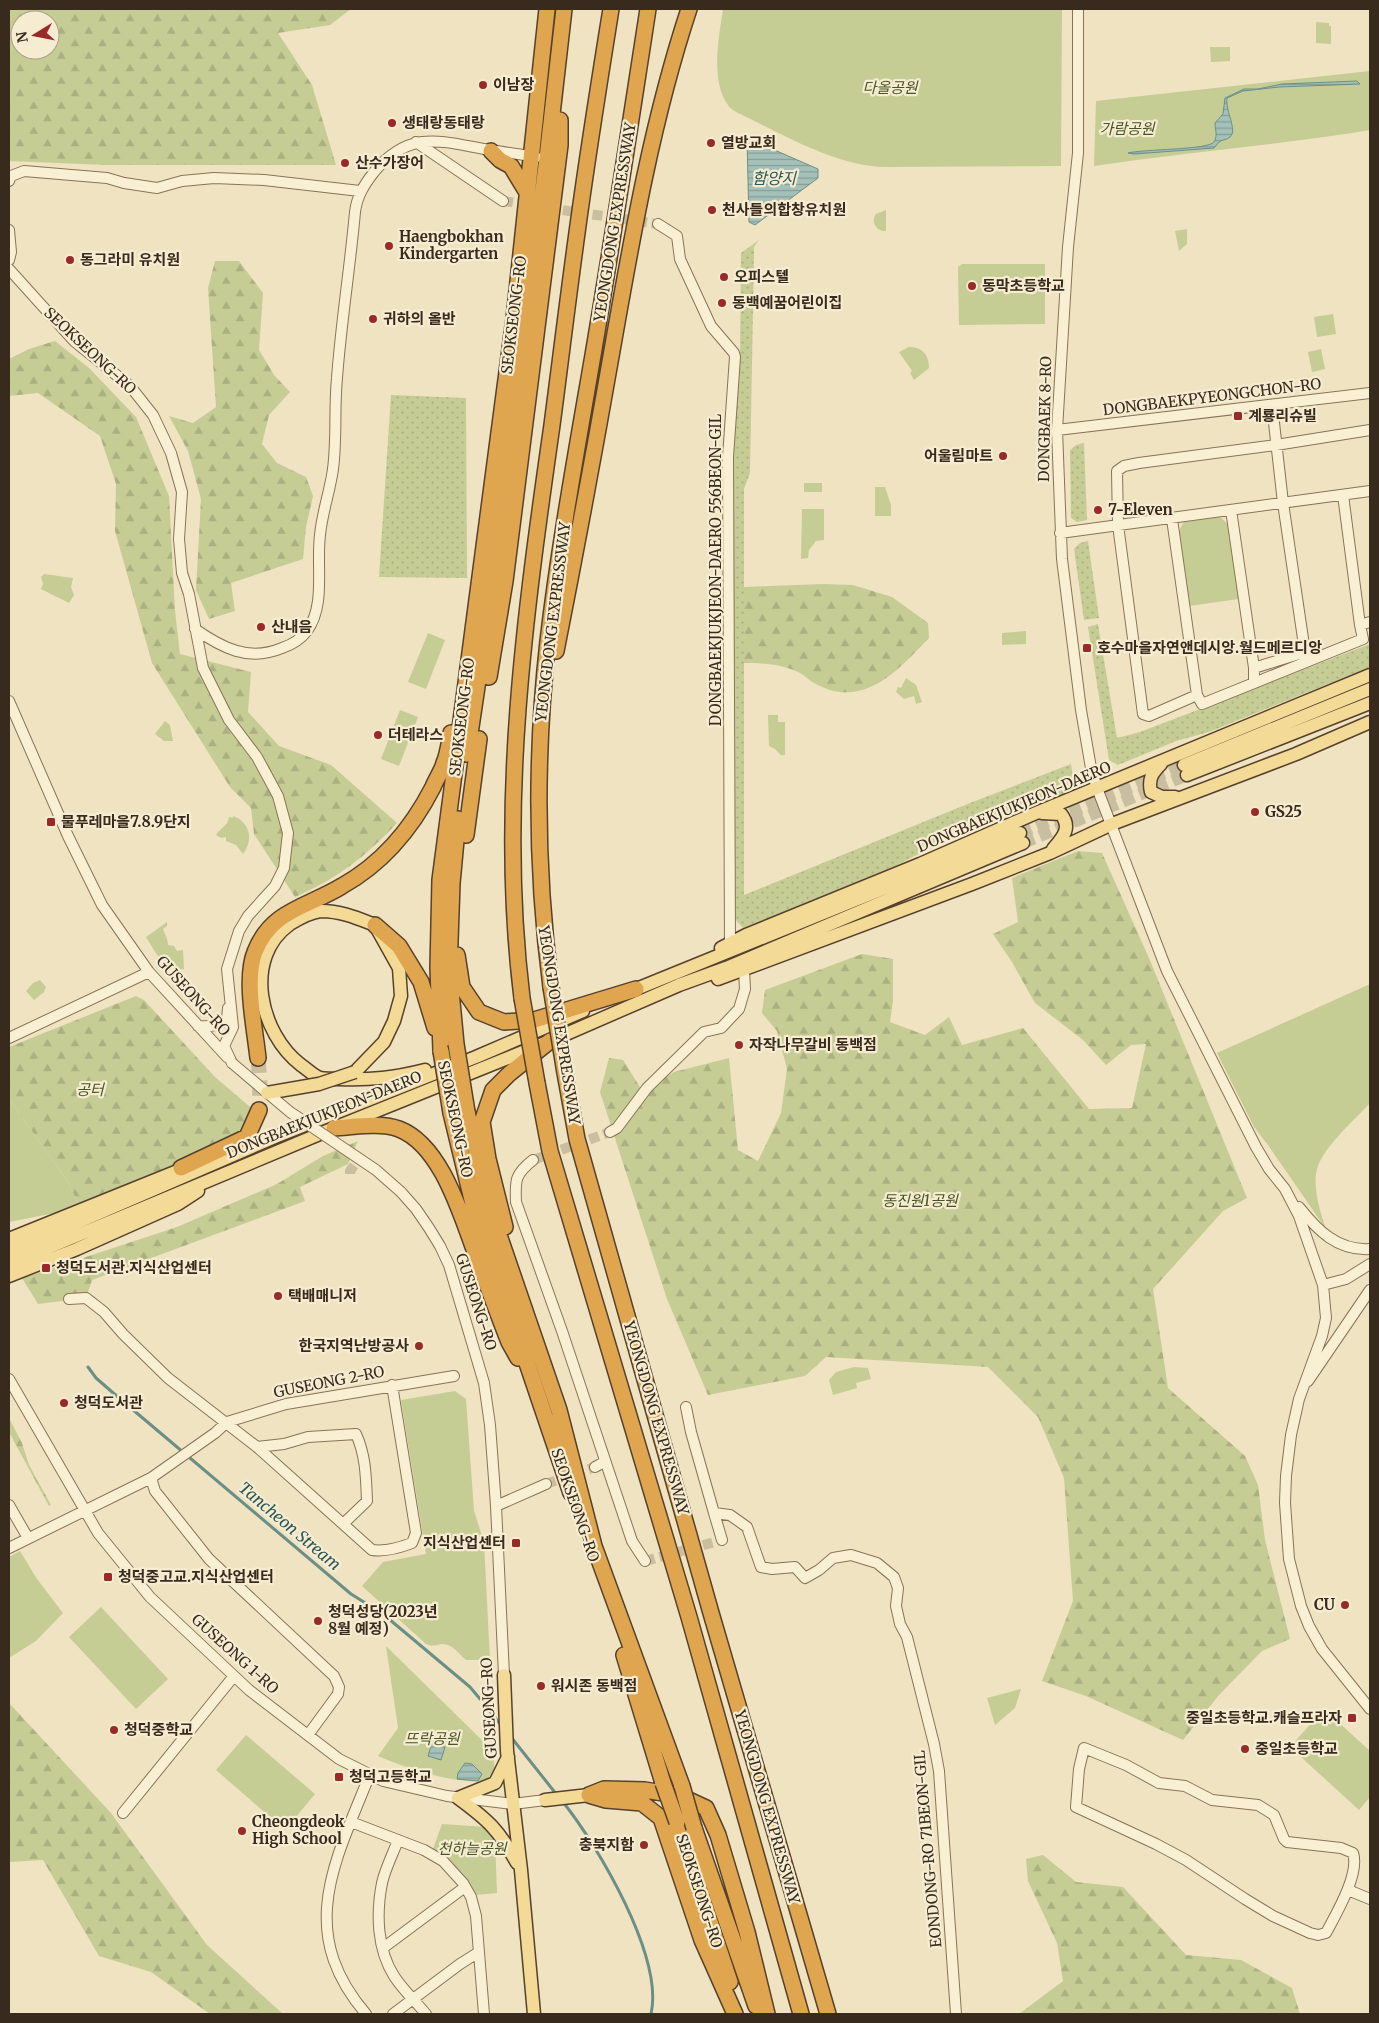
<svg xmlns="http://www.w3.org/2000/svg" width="1379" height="2023" viewBox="0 0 1379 2023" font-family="Merriweather,'Noto Sans KR',serif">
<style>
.grass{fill:url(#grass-dots)}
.forest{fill:url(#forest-firs);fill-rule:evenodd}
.park{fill:#c5cd95}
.water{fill:url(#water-rules);stroke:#6b8f87}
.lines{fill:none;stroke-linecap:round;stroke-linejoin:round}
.stream{stroke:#6b8f87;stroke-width:3}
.minor-tunnel{stroke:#cabea0;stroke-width:10;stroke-dasharray:10 5;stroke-linecap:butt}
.major-tunnel{stroke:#cabea0;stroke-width:12;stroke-dasharray:12 6;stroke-linecap:butt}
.highway-tunnel{stroke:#cabea0;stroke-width:15;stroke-dasharray:15 8;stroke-linecap:butt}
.minor-casing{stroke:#897358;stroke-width:12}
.major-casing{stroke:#56412d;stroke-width:15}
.highway-casing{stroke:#56412d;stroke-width:18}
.minor{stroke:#f9f0d4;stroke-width:10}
.major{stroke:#f3da97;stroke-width:12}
.highway{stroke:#e0a54f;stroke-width:15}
.minor-bridge-casing{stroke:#897358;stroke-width:12;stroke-linecap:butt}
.major-bridge-casing{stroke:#56412d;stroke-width:15;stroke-linecap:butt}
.highway-bridge-casing{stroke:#56412d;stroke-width:18;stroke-linecap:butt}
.minor-bridge{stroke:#f9f0d4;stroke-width:10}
.major-bridge{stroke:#f3da97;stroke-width:12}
.highway-bridge{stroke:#e0a54f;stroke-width:15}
.poi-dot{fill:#992a27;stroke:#f6ecd1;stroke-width:2}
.labels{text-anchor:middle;stroke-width:4.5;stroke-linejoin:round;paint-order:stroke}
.poi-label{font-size:15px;font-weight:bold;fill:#382b1d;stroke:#f6ecd1;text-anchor:start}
.park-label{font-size:15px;font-style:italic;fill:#475523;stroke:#f6ecd1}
.street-label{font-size:15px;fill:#382b1d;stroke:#f6ecd1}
.water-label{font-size:16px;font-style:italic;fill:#2c5857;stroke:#f6ecd1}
</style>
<defs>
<pattern id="grass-dots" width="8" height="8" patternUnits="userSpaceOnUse" patternTransform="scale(1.25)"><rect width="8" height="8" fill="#c5cd95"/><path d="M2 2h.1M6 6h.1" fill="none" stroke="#aab080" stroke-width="1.8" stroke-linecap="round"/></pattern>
<pattern id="forest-firs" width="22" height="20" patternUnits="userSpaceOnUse" patternTransform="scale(1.25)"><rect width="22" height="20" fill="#c5cd95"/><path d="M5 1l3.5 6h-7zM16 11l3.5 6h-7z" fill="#aab080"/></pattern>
<pattern id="water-rules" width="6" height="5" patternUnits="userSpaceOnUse" patternTransform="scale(1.25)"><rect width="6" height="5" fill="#a4c1b9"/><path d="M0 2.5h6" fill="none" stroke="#879d96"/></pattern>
</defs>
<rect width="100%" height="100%" fill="#efe3c1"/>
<path class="grass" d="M759 240 754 247V252L750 473 744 489V895L970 803 1071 764 1074 783 1065 793 968 829 895 866 743 928 735 919 732 469 740 360 741 253Z
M391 395 466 398 467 578 379 577Z
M1084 443 1087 520 1077 522 1071 518 1070 450 1076 445Z
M1088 541 1099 618 1084 620 1074 549 1080 543Z
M1098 624 1117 738 1140 732 1370 644V667L1209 732 1176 741 1118 765 1109 760 1088 627Z"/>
<path class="forest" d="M9 9H351L330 25 278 33 312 85 336 165H107L9 161ZM20 20H50V50H20Z
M215 261H239L263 293 259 350 274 375 290 392 269 415 262 444 277 463 306 477 313 496 306 527 303 559 231 583 235 611 209 619 196 590 201 499 188 451 169 416 193 423 216 407 208 288Z
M55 341 89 368 136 417 169 496 175 611 180 654 251 672 248 712 279 746 331 765 397 823C366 856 337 879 295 897L254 834 251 808 230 787 152 663 115 531 116 484 100 436 38 393 9 396V359L29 349Z
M825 584 853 585 892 597 928 623 929 638C898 670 864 710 816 684 810 681 805 676 800 673 782 664 764 663 744 663V587Z
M1078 851 1102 853 1149 958 1247 1198 1223 1211 1153 1289 1168 1388 1245 1456 1258 1485 1265 1540 1290 1639 1262 1651 1219 1695 1183 1740 1086 1696 1042 1681 1073 1601 1064 1478 1038 1417 988 1367 826 1357 805 1376 708 1395 667 1299 600 1092 609 1058 623 1060 643 1092 674 1072 729 1058 738 1150 758 1161 781 1113 787 1069 777 1031 762 1013 765 990 862 954 893 959V1001L890 1022 925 1035 949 1017 962 1045 1023 1028 1089 1109 1132 1108 1146 1044 1131 1045 1106 1065 1083 1040 1035 1003 1012 962 993 934 1018 922 1012 878Z
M136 996 144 1000 215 1077 262 1117 253 1130 80 1208 68 1182 9 1099V1047Z
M358 1141 348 1164 300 1187 305 1201 92 1280 86 1298 38 1304 22 1278 177 1227 277 1184 323 1156Z
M9 1418 22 1443 29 1465 51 1505 49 1506 9 1432Z
M9 1703 111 1813 207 1945 283 2014H210L151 1972 99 1956 43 1860 9 1862Z
M1043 1855 1076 1882 1123 1887 1186 1955 1241 1960 1292 1988 1300 2014H1019L1063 1981 1057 1943 1028 1881 1026 1859Z"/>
<path class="park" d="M723 9H1062L1061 166 880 167C830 163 784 135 740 114 736 112 730 109 728 105 710 81 719 36 723 9Z
M1316 22 1329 23V26H1331V44L1316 43Z
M1210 47H1230V61L1211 62Z
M1370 71V130C1279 145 1186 152 1094 166L1096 101Z
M886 210V231H883C875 229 871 221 876 214Z
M1187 229V244L1179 251 1175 231Z
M962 264H1045V324L959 325 958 267Z
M1333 314 1336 334 1317 337 1314 317Z
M909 347C923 347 929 355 929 368L914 380 910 373 912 371 899 352Z
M1321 349 1325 369 1312 372 1308 352Z
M804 483H822V492H804Z
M875 487H885L891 505V516H875Z
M802 509H824V540L816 541 809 550 808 558 801 559Z
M1220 517 1229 525 1239 599 1189 606 1178 532 1184 522Z
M44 574 73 578 71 587 74 595 69 603 41 589 43 584 41 577Z
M1026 631V644L1002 645V633Z
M428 633 445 640 426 689 408 682Z
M906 678 916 685 922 702 916 704 914 696 904 699 896 692 898 687 901 688Z
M400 710 418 717 399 766 381 759Z
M768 715H778V722H785V755H781L775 749 769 746Z
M165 721 170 725 173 741H164L155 734Z
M233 816C250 822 254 840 243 854L236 845 226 841V837L221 838 216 835C220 828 228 826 229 817L233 818Z
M167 922V926L163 929C165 934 168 940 168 945L174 946 177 951 183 950 184 969C163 972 156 952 146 937Z
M40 980 46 987 44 992 34 1000 26 991 33 983Z
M1370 984V1103C1354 1121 1319 1150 1316 1174 1314 1192 1320 1212 1326 1229L1268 1145 1254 1127 1217 1053Z
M9 1099 68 1182 80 1208 9 1222Z
M854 1367 868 1368 871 1379 856 1383 857 1388 833 1395 829 1380 836 1372Z
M455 1391 466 1399 474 1511 484 1542 490 1660H466C459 1654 452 1643 442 1644 436 1645 432 1647 426 1644L362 1586 383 1562 426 1554 401 1400Z
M20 1551 37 1579 63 1613 36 1641 9 1658V1557Z
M101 1607 168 1679 136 1709 69 1637Z
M386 1646 492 1750 495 1770 485 1781C454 1784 406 1768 378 1756L398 1728Z
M1021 1689 1015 1708 995 1725 987 1698Z
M1324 1709 1370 1751V1797L1359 1810 1290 1747Z
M246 1735 315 1794 285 1830 216 1770Z
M442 1824 486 1827 495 1840 497 1893 475 1895C463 1873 455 1862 433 1849Z"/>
<path class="water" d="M1357 81 1360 84 1279 87 1243 91 1227 98C1225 111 1238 130 1230 137 1227 140 1223 139 1219 142 1217 144 1216 146 1214 148L1134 154 1128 153C1143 149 1208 150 1214 142 1218 136 1215 129 1215 123L1223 114 1225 98 1244 89H1258L1282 84Z
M747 138 818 169V178L755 225 749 222Z
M432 1743 445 1747 441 1760 428 1756Z
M465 1763 472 1764 482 1774 478 1781 457 1779 458 1773Z"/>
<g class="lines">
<path class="stream" d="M88 1367 96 1378 119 1398 351 1594 383 1614 470 1687 480 1699
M484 1704 501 1725
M511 1737 557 1795
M563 1802C598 1846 664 1957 651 2014"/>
<path class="minor-tunnel" d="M503 201 531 205
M548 208 658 224
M533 1160 610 1132
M350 1174V1171L362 1154
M546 1484 595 1467
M645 1561 722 1540"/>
<path class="major-tunnel" d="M1020 833 1184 765
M1023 843 1187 775"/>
<path class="highway-tunnel" d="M258 1058 260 1084 259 1110"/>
<defs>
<path id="minor" d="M1078 9V153L1068 247 1057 430 1062 559 1081 710 1091 768 1097 788 1167 971 1256 1147 1269 1169 1285 1189 1299 1216 1323 1285 1326 1318 1322 1336 1299 1399 1291 1435 1286 1476 1285 1503 1289 1559 1301 1606 1309 1626 1322 1649 1370 1709
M416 142 503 201
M9 181 11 176 24 171 107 178 124 183 157 188 182 181 214 178 264 180 360 191
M658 224 677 236 680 259 711 326 734 353 735 357 728 457 730 943
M9 230 11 252 9 260
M9 269 74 341 130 386 153 415 171 453 182 492 179 539 182 573 189 594 203 668 229 720 257 757 278 796 288 833 284 868 275 886 248 916 239 931 227 969 233 1027 224 1046 232 1063
M1272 405 1283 503 1305 652 1308 661
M1057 430 1370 393
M1343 495 1360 625 1370 622
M1231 510 1254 668V683
M1172 519 1197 695 1202 704 1363 639 1360 625
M1060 533 1370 491
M195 629C222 648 249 662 282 648 291 645 301 639 307 631 326 605 316 566 320 535 322 513 330 491 333 469 337 438 334 408 337 378 341 323 350 268 355 212 357 196 364 185 374 172 411 128 442 142 490 150 506 153 521 154 536 157
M1254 668 1305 652
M1197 695 1149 716 1143 714 1118 525 1117 471 1124 466 1139 463 1276 445 1370 430
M9 701 68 836 102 905 149 972 227 1057
M198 1026C210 1027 217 1026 227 1019L228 1008
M9 1038 149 972
M610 1132 617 1128 647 1088 704 1032 721 1028 739 1009 745 989 744 970
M533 1160C515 1174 515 1180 516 1202L562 1331 632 1541 645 1561
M401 1192 416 1209 429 1228 440 1246 449 1265 484 1383 490 1425 496 1506 504 1675
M1299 1207C1318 1231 1338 1251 1370 1249
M1323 1285 1346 1279 1370 1264
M69 1299 86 1298 104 1312 123 1334 168 1378 257 1447 372 1550C386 1552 399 1548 412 1543L416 1533 392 1385
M9 1379 98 1533 150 1597 249 1690 339 1759 383 1781 447 1796 513 1804 545 1800
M1308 1381 1370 1290
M686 1407 691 1432 714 1513 730 1515 747 1527 761 1567 772 1569 795 1567 805 1578 819 1570 833 1558 851 1555 877 1563 894 1577 898 1588 896 1606 900 1624 907 1637 934 1744 939 1771 956 2014
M257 1447 284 1444 308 1437 356 1434C366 1456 366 1478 367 1501L343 1524
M595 1467 604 1462
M151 1478 155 1491 209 1559 334 1676 339 1687 338 1694 308 1735
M9 1505 28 1538
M496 1506 546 1484
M714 1513 722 1540
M9 1548 151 1478 215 1433 227 1422 286 1404 454 1376
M1084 1748 1126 1765 1159 1783 1185 1786 1212 1800 1258 1805 1274 1815 1284 1839 1287 1842 1341 1848 1353 1853C1360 1874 1336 1914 1326 1933L1318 1935 1310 1933 1273 1916 1245 1899 1186 1860 1156 1844 1076 1807 1079 1769Z
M123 1813 234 1676
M351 1822 424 1850 443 1861 463 1883 471 1897 476 1916 484 2014
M398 1840C393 1854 385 1869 382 1883 376 1914 377 1949 394 1976 403 1990 416 2002 426 2014
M1348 1890 1370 1899
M383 1948 465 1887
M366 2014C295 1931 335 1862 370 1774
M393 2014 460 1964 479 1952"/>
<path id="major" d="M1161 764C1152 773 1148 779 1151 792L1162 797H1175
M1184 765 1370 689
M1187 775 1370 703
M1042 813 1061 814C1072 828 1063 837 1053 849
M721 948 746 935 920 864 1036 813 1370 675
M718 979 972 884 1050 853 1112 824 1296 754 1370 722
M629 992 1020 833
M355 1072 384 1042 394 1021 401 996 399 968 375 925C357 918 341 911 321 911 311 912 298 919 290 924 242 958 260 1034 301 1065 307 1069 314 1076 320 1078 326 1079 333 1079 339 1079 371 1080 394 1078 425 1070
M9 1239 190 1166
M9 1252 275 1137 476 1057 583 1011
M9 1264 334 1128 550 1041 679 985 726 968 1023 843
M9 1276 77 1249 178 1204 198 1191
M504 1675 507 1751 521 1870 534 2014
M458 1798C488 1820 499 1830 517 1863
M458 1798 495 1783 508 1757
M545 1800 589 1795"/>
<path id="highway" d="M491 151 500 160 511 166 528 194
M556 651C575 555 593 459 610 362 631 243 651 124 689 9
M489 677 505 581 560 145V120
M467 754 493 579 547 158 564 9
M466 835 479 739
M375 925 399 946 421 982 435 1028
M457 955 462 987 479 1012 504 1022 534 1020 636 989
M551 987C536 872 535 756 548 641 559 547 576 454 592 361 612 244 630 126 648 9
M522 998C498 806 525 614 552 425 562 349 571 273 582 197 591 134 601 71 611 9
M456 1044 449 970 452 883 458 819
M441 1051 438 968 440 880 514 319 547 9
M258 1058C255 1029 244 979 255 952 271 910 308 907 342 886 383 863 412 828 433 787 436 779 442 771 444 763 448 754 449 743 451 733
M565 1073 577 1139 711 1613 828 2014
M537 1083 550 1151 689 1617 801 2014
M467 1112 488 1203 559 1410 594 1546 682 1786
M451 1113 473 1204 571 1493
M334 1128C354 1127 379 1122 399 1129 443 1146 462 1219 478 1260 488 1287 498 1314 509 1342L518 1358
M181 1168 247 1137 259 1110
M505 1227 488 1159 482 1122 493 1090 509 1074 550 1041
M624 1655 663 1783
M589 1795 604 1789 645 1790 680 1796 706 1808 718 1835 747 1932 767 2014
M589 1795 606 1800 642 1803 661 1818 702 1940 735 2014
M677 1822 730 1982
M694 1828 756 2006"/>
</defs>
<use href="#minor" class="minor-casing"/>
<use href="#major" class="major-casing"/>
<use href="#highway" class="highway-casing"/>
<use href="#minor" class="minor"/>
<use href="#major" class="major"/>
<use href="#highway" class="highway"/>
<defs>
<path id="minor-bridge" d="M232 1063 290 1112 376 1170 401 1192"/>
<path id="major-bridge" d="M267 1093 319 1084 355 1072"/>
<path id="highway-bridge" d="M551 987 565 1073
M522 998 537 1083
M456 1044 467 1112
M441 1051 451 1113
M663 1783 677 1822
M682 1786 694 1828"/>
</defs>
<use href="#minor-bridge" class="minor-bridge-casing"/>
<use href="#major-bridge" class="major-bridge-casing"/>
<use href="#highway-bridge" class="highway-bridge-casing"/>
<use href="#minor-bridge" class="minor-bridge"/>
<use href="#major-bridge" class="major-bridge"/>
<use href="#highway-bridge" class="highway-bridge"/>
</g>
<g class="poi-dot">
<circle cx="483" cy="85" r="5"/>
<circle cx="392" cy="123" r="5"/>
<circle cx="711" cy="143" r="5"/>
<circle cx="345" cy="163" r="5"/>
<circle cx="712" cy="210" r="5"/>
<circle cx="389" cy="246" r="5"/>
<circle cx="70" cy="260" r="5"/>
<circle cx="724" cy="277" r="5"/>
<circle cx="972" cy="286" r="5"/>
<circle cx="722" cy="303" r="5"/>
<circle cx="373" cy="319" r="5"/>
<rect x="1233" y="411" width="10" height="10" rx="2.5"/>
<circle cx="1003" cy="456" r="5"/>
<circle cx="1098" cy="510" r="5"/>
<circle cx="261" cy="627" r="5"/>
<rect x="1082" y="643" width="10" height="10" rx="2.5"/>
<circle cx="378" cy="735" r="5"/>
<circle cx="1255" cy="812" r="5"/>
<rect x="46" y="817" width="10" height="10" rx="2.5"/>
<circle cx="739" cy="1045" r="5"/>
<rect x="41" y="1263" width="10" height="10" rx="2.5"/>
<circle cx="278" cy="1296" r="5"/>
<circle cx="419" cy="1346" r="5"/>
<circle cx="64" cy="1403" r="5"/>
<rect x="511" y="1538" width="10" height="10" rx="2.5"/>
<rect x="103" y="1572" width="10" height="10" rx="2.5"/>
<circle cx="1345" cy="1605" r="5"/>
<circle cx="318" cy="1621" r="5"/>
<circle cx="541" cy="1686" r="5"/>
<rect x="1347" y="1713" width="10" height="10" rx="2.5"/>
<circle cx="114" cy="1730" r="5"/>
<circle cx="1245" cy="1749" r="5"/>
<rect x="334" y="1772" width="10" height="10" rx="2.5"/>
<circle cx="242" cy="1831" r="5"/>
<circle cx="644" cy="1845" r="5"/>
</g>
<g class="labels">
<g class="poi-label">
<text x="493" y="90">이남장</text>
<text x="402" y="128">생태랑동태랑</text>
<text x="721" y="148">열방교회</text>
<text x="355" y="168">산수가장어</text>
<text x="722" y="215">천사들의합창유치원</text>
<text x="399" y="242">Haengbokhan<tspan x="399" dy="17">Kindergarten</tspan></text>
<text x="80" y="265">동그라미 유치원</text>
<text x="734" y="282">오피스텔</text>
<text x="982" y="291">동막초등학교</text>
<text x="732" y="308">동백예꿈어린이집</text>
<text x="383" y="324">귀하의 올반</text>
<text x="1248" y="421">계룡리슈빌</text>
<text x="993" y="461" text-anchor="end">어울림마트</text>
<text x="1108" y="515">7-Eleven</text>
<text x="271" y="632">산내음</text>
<text x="1097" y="653">호수마을자연앤데시앙.월드메르디앙</text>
<text x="388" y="740">더테라스</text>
<text x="1265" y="817">GS25</text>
<text x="61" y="827">물푸레마을7.8.9단지</text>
<text x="749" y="1050">자작나무갈비 동백점</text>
<text x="56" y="1273">청덕도서관.지식산업센터</text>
<text x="288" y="1301">택배매니저</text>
<text x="409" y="1351" text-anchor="end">한국지역난방공사</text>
<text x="74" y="1408">청덕도서관</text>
<text x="506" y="1548" text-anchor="end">지식산업센터</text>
<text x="118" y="1582">청덕중고교.지식산업센터</text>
<text x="1335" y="1610" text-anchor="end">CU</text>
<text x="328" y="1617">청덕성당(2023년<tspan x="328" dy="17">8월 예정)</tspan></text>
<text x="551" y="1691">워시존 동백점</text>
<text x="1342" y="1723" text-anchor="end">중일초등학교.캐슬프라자</text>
<text x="124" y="1735">청덕중학교</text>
<text x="1255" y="1754">중일초등학교</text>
<text x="349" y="1782">청덕고등학교</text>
<text x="252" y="1827">Cheongdeok<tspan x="252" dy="17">High School</tspan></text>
<text x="634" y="1850" text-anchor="end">충북지함</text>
</g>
<g class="park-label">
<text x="890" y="93">다올공원</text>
<text x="1127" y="134">가람공원</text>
<text x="90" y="1095">공터</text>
<text x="920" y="1206">동진원1공원</text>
<text x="432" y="1744">뜨락공원</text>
<text x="472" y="1854">천하늘공원</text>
</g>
<g class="street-label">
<text transform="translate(615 222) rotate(-81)" y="5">YEONGDONG EXPRESSWAY</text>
<text transform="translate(514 315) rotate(-83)" y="5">SEOKSEONG-RO</text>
<text transform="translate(90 351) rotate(43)" y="5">SEOKSEONG-RO</text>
<text transform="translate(1212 397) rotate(-7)" y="5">DONGBAEKPYEONGCHON-RO</text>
<text transform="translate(1045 419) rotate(-89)" y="5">DONGBAEK 8-RO</text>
<text transform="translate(716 570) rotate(-90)" y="5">DONGBAEKJUKJEON-DAERO 556BEON-GIL</text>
<text transform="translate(553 622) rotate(-83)" y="5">YEONGDONG EXPRESSWAY</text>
<text transform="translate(462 717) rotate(-83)" y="5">SEOKSEONG-RO</text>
<text transform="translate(1014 807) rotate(-23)" y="5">DONGBAEKJUKJEON-DAERO</text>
<text transform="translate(193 996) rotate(48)" y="5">GUSEONG-RO</text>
<text transform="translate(559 1025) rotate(81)" y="5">YEONGDONG EXPRESSWAY</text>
<text transform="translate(324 1115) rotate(-22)" y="5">DONGBAEKJUKJEON-DAERO</text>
<text transform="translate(455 1119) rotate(78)" y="5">SEOKSEONG-RO</text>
<text transform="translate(476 1302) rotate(72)" y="5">GUSEONG-RO</text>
<text transform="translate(329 1382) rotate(-11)" y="5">GUSEONG 2-RO</text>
<text transform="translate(656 1418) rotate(74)" y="5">YEONGDONG EXPRESSWAY</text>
<text transform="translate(575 1505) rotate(71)" y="5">SEOKSEONG-RO</text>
<text transform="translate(235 1654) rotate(42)" y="5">GUSEONG 1-RO</text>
<text transform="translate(489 1708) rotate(-93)" y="5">GUSEONG-RO</text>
<text transform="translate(767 1807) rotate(74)" y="5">YEONGDONG EXPRESSWAY</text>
<text transform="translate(928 1849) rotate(-95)" y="5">EONDONG-RO 71BEON-GIL</text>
<text transform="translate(699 1891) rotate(72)" y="5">SEOKSEONG-RO</text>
</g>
<g class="water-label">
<text x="774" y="184">함양지</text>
<text transform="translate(290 1526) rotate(40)" y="6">Tancheon Stream</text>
</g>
</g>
<rect width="1379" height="2023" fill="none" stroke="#382b1d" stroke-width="20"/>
<g transform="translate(35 35) rotate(260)"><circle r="24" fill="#f6ecd1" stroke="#aa9f89"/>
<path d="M0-4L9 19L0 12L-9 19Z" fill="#992a27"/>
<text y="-8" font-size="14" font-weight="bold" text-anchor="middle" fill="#382b1d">N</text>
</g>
</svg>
